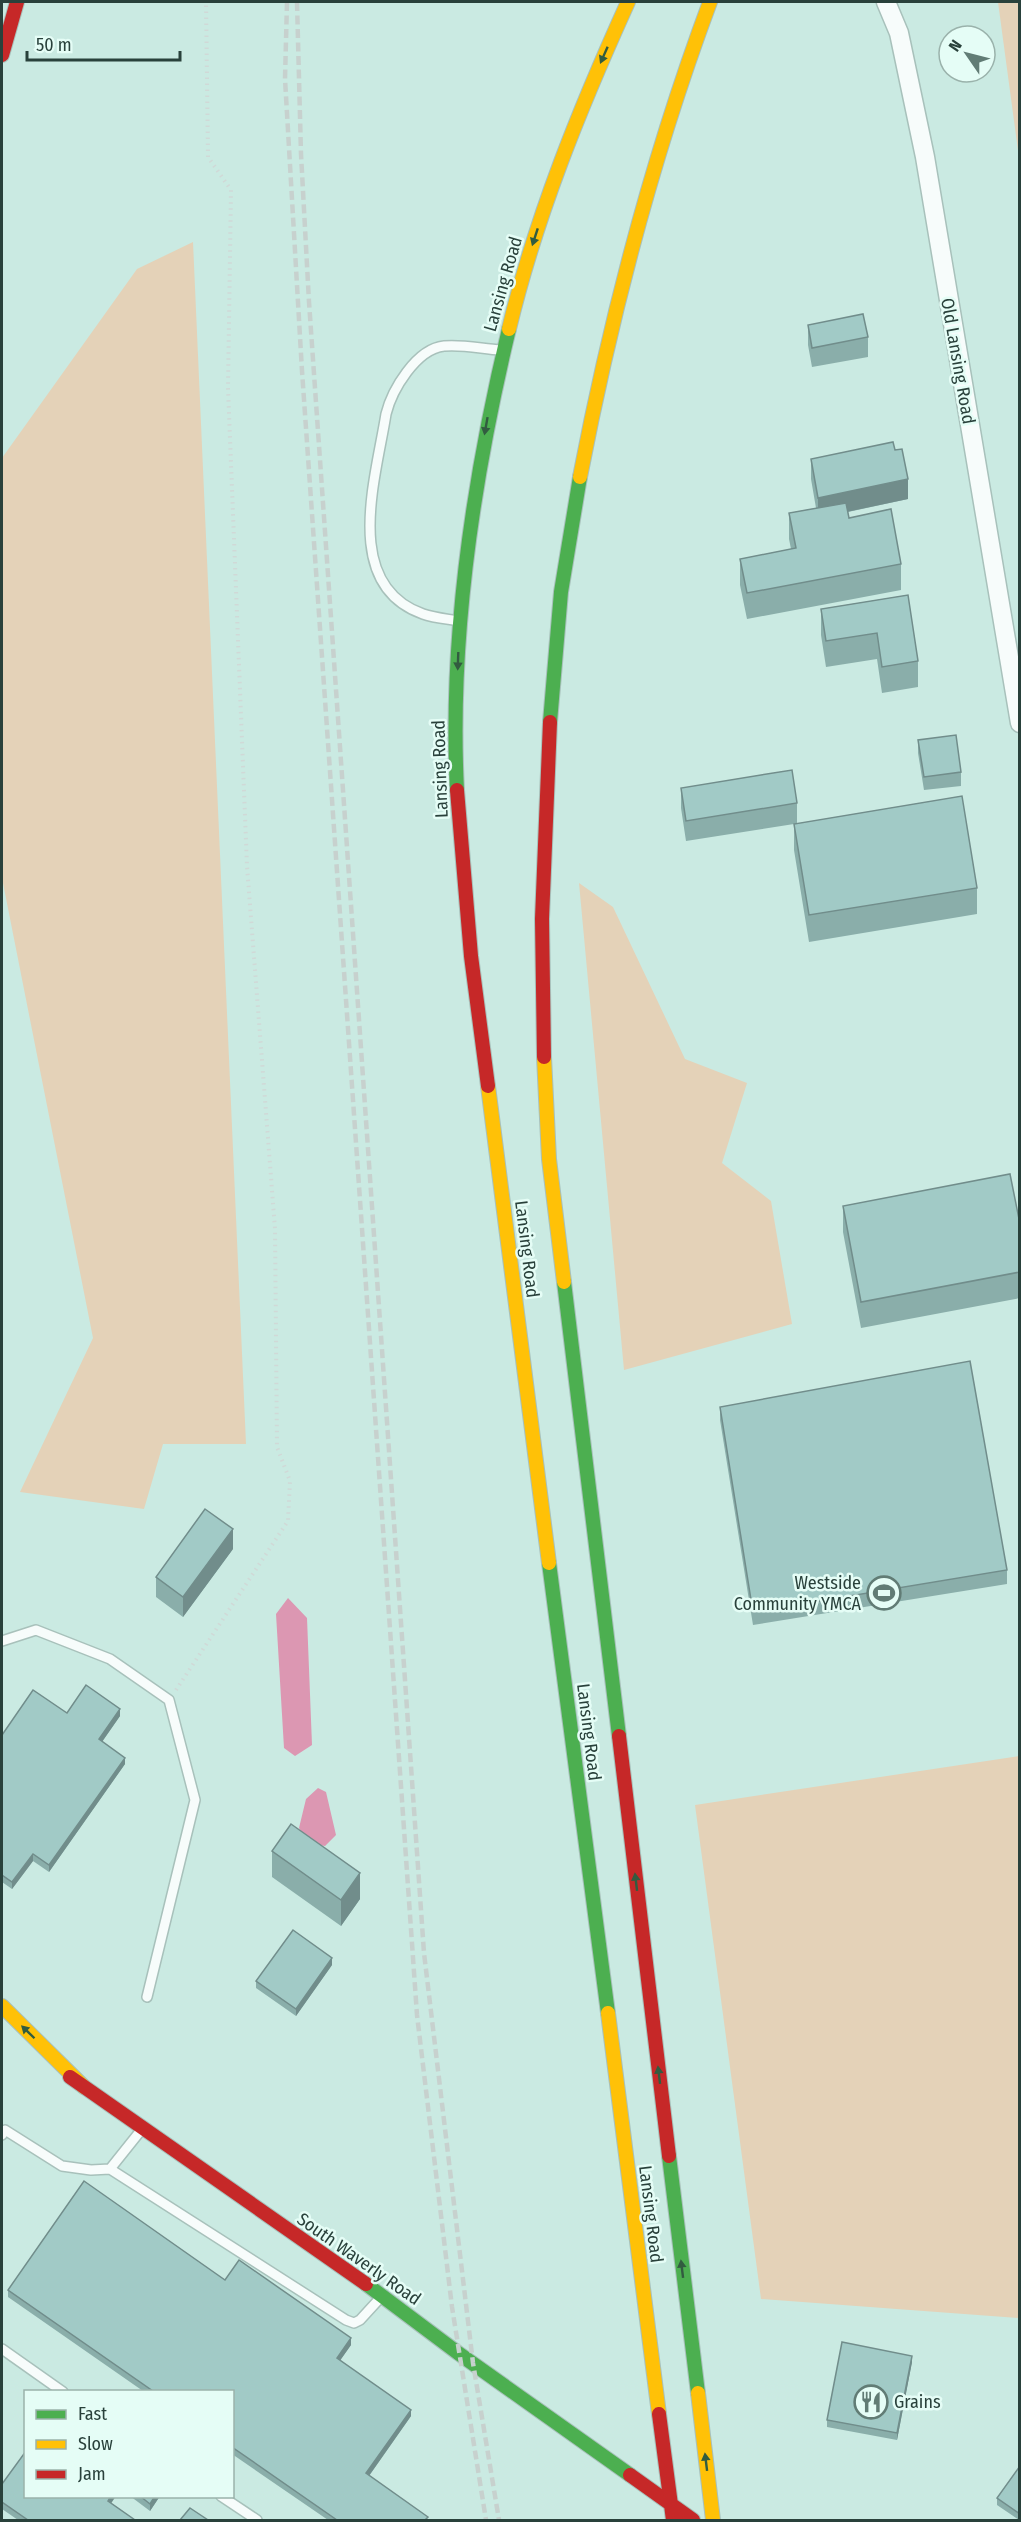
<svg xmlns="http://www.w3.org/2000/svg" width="1021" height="2522" viewBox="0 0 1021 2522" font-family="'Fira Sans Condensed',sans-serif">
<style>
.green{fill:#e4d2b8}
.water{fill:#dc97b2}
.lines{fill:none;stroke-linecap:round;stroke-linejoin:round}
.lane-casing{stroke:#a8c1bb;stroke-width:12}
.street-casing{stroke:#a8c1bb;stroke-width:21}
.fast-casing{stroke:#a8c1bb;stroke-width:16}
.slow-casing{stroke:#a8c1bb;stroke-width:16}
.jam-casing{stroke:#a8c1bb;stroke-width:16}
.path{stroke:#d0d9d7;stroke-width:4;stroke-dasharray:1.5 4.5;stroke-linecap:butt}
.lane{stroke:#f7fcfb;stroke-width:9}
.street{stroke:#f7fcfb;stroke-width:18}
.fast{stroke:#4caf50;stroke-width:14}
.slow{stroke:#ffc107;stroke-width:14}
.jam{stroke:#c62828;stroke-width:14}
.rail{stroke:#c7d1ce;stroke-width:4.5;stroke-dasharray:9 4.5;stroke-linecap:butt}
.wall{fill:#8aaeaa}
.shaded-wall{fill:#718d8b}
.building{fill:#a1cac6;stroke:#718d8b;stroke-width:1.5}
.oneway{fill:#325c40}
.labels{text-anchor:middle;stroke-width:5;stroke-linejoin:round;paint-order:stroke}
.street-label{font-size:18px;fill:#29413b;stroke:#e5fdf6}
.poi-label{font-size:18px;fill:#29413b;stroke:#e5fdf6;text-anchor:end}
</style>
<rect width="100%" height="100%" fill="#caeae2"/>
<path class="green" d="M998 2H1019V158Z
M193 242 246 1444H163L144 1509 20 1492 93 1338 2 878V458L137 269Z
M579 883 613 907 685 1059 747 1083 722 1163 771 1201 792 1324 624 1370Z
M1019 1756V2318L761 2299 695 1805Z"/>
<path class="water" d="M288 1598 307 1618 312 1745 295 1756 284 1748 276 1614Z
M318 1788 326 1792 336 1835 325 1846 309 1843 299 1828 306 1799Z"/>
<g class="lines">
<defs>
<path id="lane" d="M459 621C448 619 434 618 423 614 341 585 376 478 386 414 392 390 416 349 444 346 462 344 483 349 501 350
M2 1641 36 1630 110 1659 169 1700 195 1800 147 1997
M142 2129 110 2169 346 2320 354 2323 360 2320 382 2296
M2 2135 5 2130 62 2166 91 2170 110 2169
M2 2349 63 2392
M221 2496 257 2520"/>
<path id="street" d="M886 2 899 33 925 157 1020 723"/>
<path id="fast" d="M550 722 561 592 580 477
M457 790C449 636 473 479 509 329
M564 1282 619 1736
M549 1563 608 2013
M669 2156 698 2393
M366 2284 458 2353 630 2475"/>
<path id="slow" d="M509 329C536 216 580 108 628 2
M580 477C611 316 653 155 710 2
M544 1057 549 1159 564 1282
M488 1086 549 1563
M2 2006 84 2087
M608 2013 659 2414
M698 2393 713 2520"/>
<path id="jam" d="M2 55 17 2
M457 790 471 956 488 1086
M544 1057 542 919 550 722
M619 1736 669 2156
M70 2077 366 2284
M659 2414 673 2520
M630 2475 693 2520"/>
</defs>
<use href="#lane" class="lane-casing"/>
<use href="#street" class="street-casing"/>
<use href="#fast" class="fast-casing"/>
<use href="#slow" class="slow-casing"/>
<use href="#jam" class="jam-casing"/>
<path class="path" d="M176 1690 288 1521 290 1481 277 1447 275 1229 247 866 228 388 231 190 208 157 206 2"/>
<use href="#lane" class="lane"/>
<use href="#street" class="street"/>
<use href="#fast" class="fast"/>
<use href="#slow" class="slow"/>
<use href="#jam" class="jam"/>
<path class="rail" d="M287 2 285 79 302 371 417 2015 452 2307 486 2520
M297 2 301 154 309 302 424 1953 473 2363 499 2520"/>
</g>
<path class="wall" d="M808 325 868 337V357L812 367 808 345Z
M895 450 908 499 848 512 849 518 901 564V590L747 619 740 585V559L791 549 789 539V513L816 508 811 479V459Z
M908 595 918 661V687L882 693 877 659 826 667 821 635V609Z
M918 740 961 772V786L924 790 918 753Z
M681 788 797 803V823L977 888V914L809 942 794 850V824L686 841 681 808Z
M843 1206 1020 1224V1298L861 1328 843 1232Z
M720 1407 1007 1570V1584L753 1625 720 1420Z
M233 1549 183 1617 156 1597V1577Z
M67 1713 120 1716 102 1742 125 1764 49 1872 33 1861 12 1889 2 1882V1735Z
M272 1851 360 1899 341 1926 272 1877Z
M332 1965 296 2016 256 1988V1981Z
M225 2280 351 2345 340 2360 411 2416 369 2476 428 2520H328L232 2454V2391H143L8 2297V2290Z
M912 2362 897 2440 827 2427V2420Z
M1020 2466V2520H1019L997 2505V2498Z
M2 2484 26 2496 111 2503 135 2520H18L2 2509Z
M130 2496H160L150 2511Z"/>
<path class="shaded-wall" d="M908 479V499L818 518V498Z
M233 1529V1549L183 1617V1597Z
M120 1709V1716L99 1746V1739Z
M125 1758V1764L49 1872V1865Z
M33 1854V1861L12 1889V1882Z
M360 1873V1899L341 1926V1900Z
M332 1958V1965L296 2016V2009Z
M351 2338V2345L337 2365V2358Z
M912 2356V2362L897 2440V2433Z
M411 2410V2416L366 2480V2473Z
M111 2496H116L108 2508V2501Z
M155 2496H160L150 2511V2504Z"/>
<path class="building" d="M863 314 868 337 812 348 808 325Z
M893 442 895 450 902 449 908 479 818 498 811 459Z
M846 503 849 518 891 509 901 564 747 593 740 559 796 548 789 513Z
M908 595 918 661 882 667 877 633 826 641 821 609Z
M956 735 961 772 924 777 918 740Z
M792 770 797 803 686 821 681 788Z
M962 796 977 888 809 915 794 824Z
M1010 1174 1020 1224V1272L861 1302 843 1206Z
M970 1361 1007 1570 753 1612 720 1407Z
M205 1509 233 1529 183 1597 156 1577Z
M86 1685 120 1709 99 1739 125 1758 49 1865 33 1854 12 1882 2 1875V1735L33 1690 67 1713Z
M291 1824 360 1873 341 1900 272 1851Z
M293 1930 332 1958 296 2009 256 1981Z
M84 2181 225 2280 239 2260 351 2338 337 2358 411 2410 366 2473 428 2517 425 2520H337L232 2447V2391H153L8 2290Z
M842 2342 912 2356 897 2433 827 2420Z
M26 2451V2496H94L96 2497V2496H111L108 2501 135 2520H28L2 2502V2484Z
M1020 2466V2514L997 2498Z
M140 2496H155L150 2504Z
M190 2508 208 2520H180Z"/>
<defs><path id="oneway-solid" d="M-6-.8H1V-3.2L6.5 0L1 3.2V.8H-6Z" transform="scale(1.5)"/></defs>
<g class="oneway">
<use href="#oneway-solid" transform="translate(604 55) rotate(114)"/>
<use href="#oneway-solid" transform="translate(535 237) rotate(108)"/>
<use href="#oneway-solid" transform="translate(486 426) rotate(100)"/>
<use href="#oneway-solid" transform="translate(458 661) rotate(92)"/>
<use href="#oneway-solid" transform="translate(636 1882) rotate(-97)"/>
<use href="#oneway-solid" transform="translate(28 2032) rotate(-136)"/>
<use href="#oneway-solid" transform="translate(659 2075) rotate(-97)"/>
<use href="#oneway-solid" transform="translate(682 2269) rotate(-97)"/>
<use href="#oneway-solid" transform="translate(706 2462) rotate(-97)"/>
</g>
<defs>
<symbol id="stadium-ring" viewBox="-11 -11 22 22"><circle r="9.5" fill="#e5fdf6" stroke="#617c75" stroke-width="1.5"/><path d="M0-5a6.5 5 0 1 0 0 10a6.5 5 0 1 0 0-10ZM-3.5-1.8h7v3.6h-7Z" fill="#617c75"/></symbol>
<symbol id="restaurant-ring" viewBox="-11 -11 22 22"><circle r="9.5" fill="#e5fdf6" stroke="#617c75" stroke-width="1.5"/><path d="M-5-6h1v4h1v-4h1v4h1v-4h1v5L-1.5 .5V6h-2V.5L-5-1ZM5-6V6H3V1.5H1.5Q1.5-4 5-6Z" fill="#617c75"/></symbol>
</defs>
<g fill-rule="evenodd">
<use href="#stadium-ring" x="865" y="1574" width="38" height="38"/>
<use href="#restaurant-ring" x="852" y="2383" width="38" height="38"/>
</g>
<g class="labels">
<g class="street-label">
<text transform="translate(503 284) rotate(-74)" y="6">Lansing Road</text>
<text transform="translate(958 361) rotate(80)" y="6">Old Lansing Road</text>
<text transform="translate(440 769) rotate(-92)" y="6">Lansing Road</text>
<text transform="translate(527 1249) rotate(83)" y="6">Lansing Road</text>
<text transform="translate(589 1732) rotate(83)" y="6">Lansing Road</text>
<text transform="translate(651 2214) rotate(83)" y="6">Lansing Road</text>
<text transform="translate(359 2259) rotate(35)" y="6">South Waverly Road</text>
</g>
<g class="poi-label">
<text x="861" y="1589">Westside<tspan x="861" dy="21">Community YMCA</tspan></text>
<text x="894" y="2408" text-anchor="start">Grains</text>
</g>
</g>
<rect width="1021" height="2522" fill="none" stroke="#29413b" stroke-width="6"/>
<rect x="24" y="2390" width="210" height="108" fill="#e5fdf6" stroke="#9ab2ab" stroke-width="1.5"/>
<rect x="36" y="2410" width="30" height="9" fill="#4caf50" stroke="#9ab2ab" stroke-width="1.5"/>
<text x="78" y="2420" font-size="18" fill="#29413b">Fast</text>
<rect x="36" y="2440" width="30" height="9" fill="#ffc107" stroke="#9ab2ab" stroke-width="1.5"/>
<text x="78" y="2450" font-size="18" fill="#29413b">Slow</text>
<rect x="36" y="2470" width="30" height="9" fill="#c62828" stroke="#9ab2ab" stroke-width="1.5"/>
<text x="78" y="2480" font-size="18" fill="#29413b">Jam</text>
<g transform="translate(967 54) rotate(305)"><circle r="28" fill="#e5fdf6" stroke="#9ab2ab" stroke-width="1.5"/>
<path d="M0-4.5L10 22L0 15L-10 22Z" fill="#617c75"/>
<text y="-9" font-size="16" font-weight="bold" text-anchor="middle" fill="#29413b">N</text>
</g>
<path d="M27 51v9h153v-9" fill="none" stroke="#29413b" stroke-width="3"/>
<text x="36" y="51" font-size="18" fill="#29413b" stroke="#e5fdf6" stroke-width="4.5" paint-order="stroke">50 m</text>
</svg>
